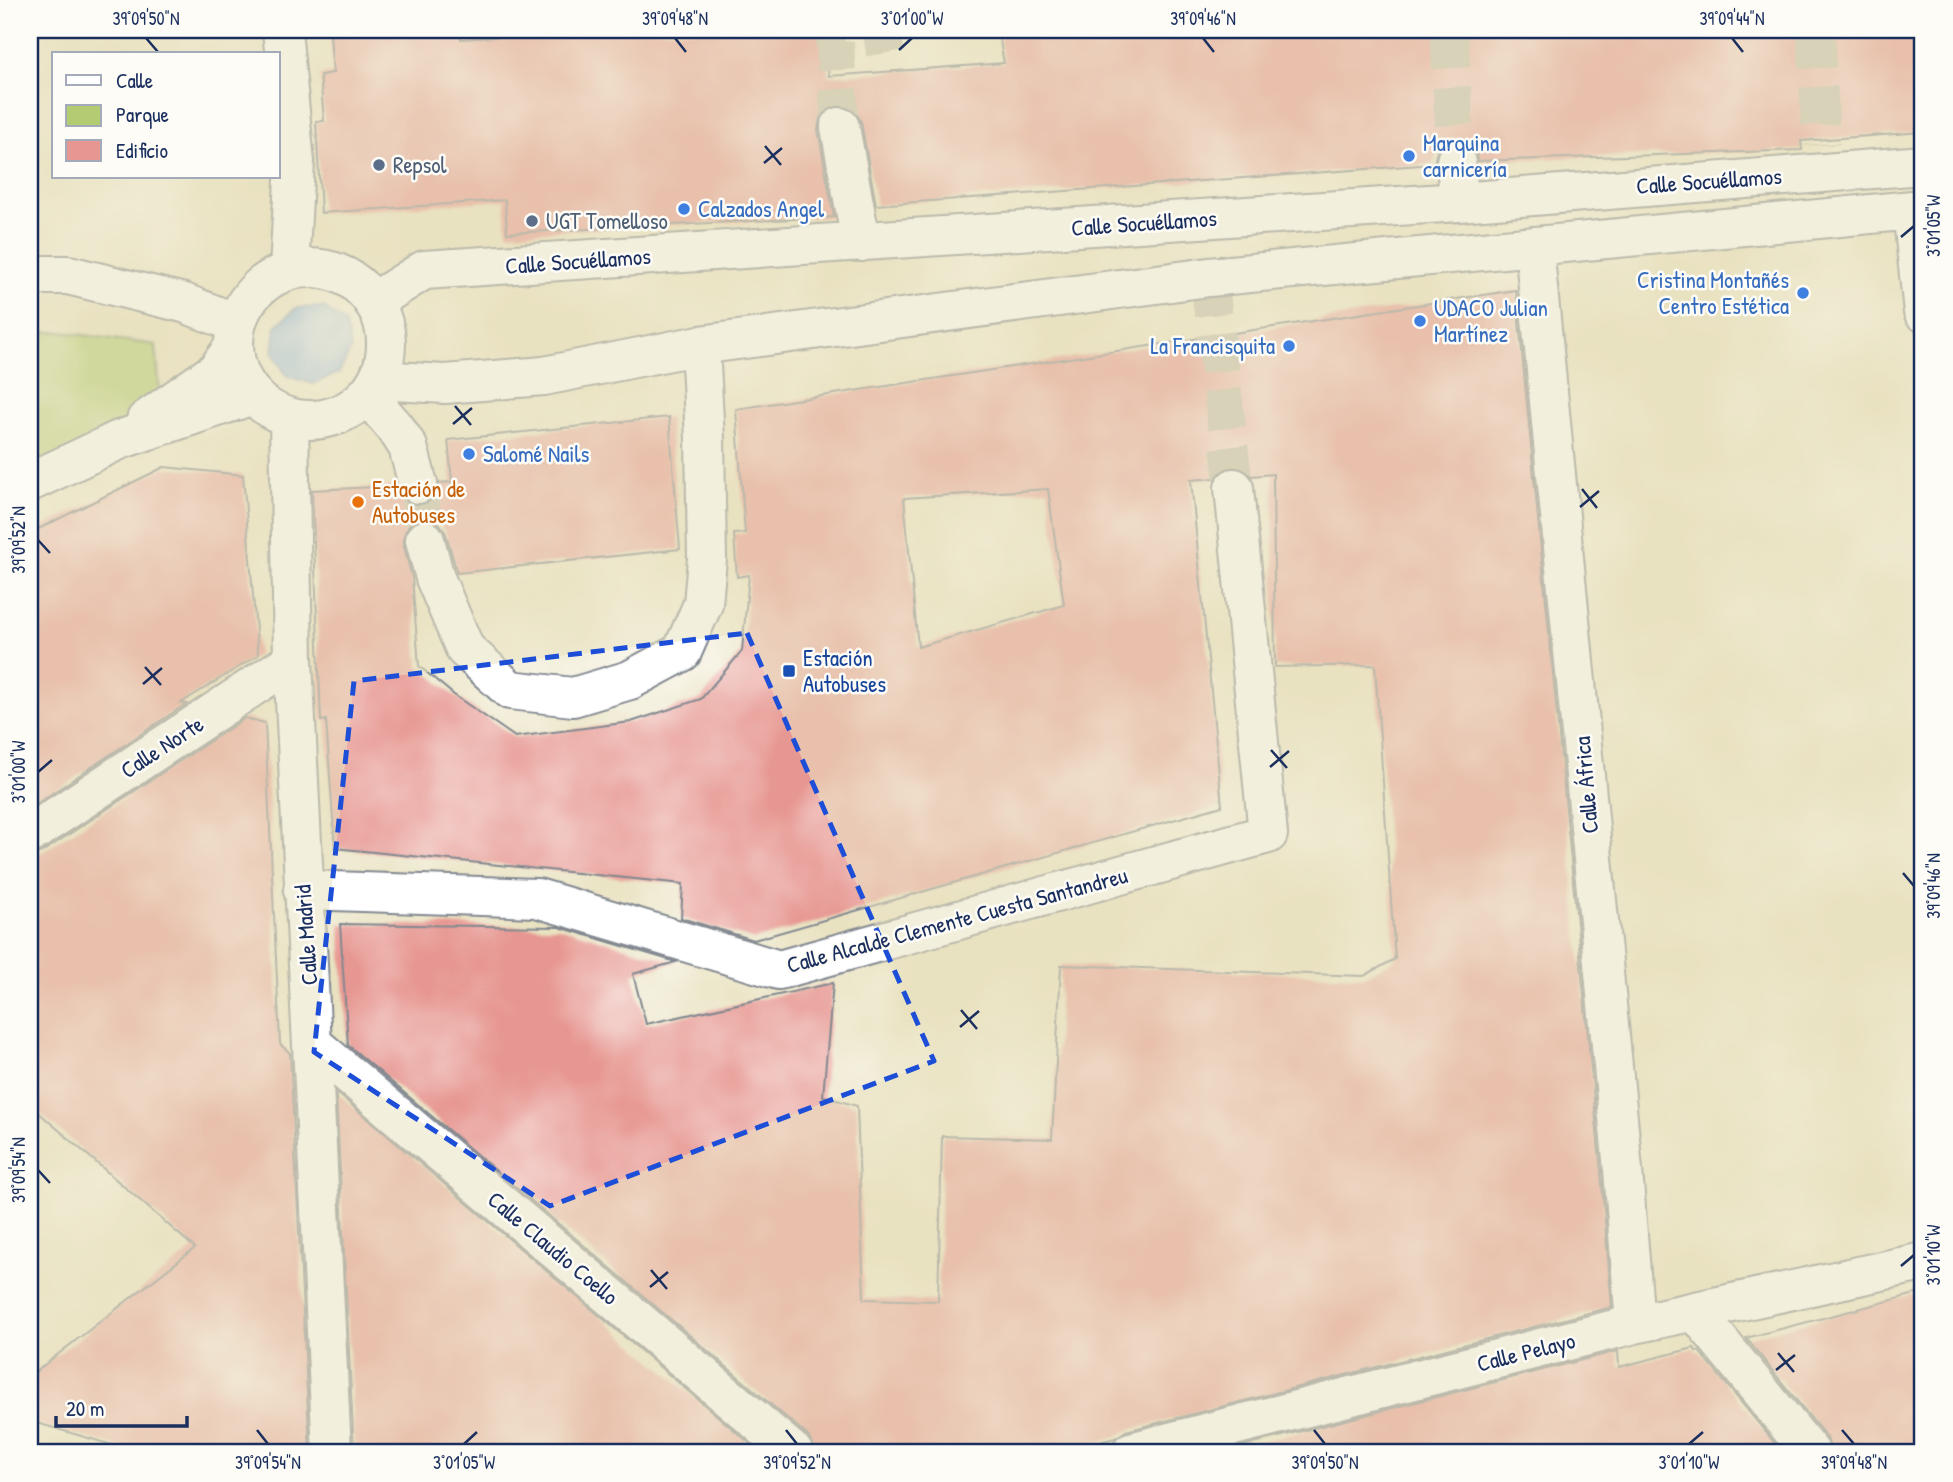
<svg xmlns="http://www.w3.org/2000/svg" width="1953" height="1482" viewBox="0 0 1953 1482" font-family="'Patrick Hand',sans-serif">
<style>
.green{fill:#b4cc71;stroke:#687e68;stroke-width:2}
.water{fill:#6da0d8;stroke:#44689b;stroke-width:2}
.building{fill:#e79792;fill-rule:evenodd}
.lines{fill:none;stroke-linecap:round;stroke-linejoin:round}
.minor-tunnel{stroke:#c0bead;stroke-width:38;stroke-dasharray:38 19;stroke-linecap:butt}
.minor-casing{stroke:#828890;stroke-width:42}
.minor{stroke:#fff;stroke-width:38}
.marked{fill:none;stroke:#1d4ed8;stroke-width:5;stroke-dasharray:14 9;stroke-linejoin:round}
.ticks{fill:none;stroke:#1b2f5e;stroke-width:2.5}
.shop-dot{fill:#3f7fe0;stroke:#fdfcf7;stroke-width:2.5}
.service-dot{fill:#5c6f8a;stroke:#fdfcf7;stroke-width:2.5}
.food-dot{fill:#e8710a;stroke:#fdfcf7;stroke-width:2.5}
.transit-dot{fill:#1a4fb4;stroke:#fdfcf7;stroke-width:2.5}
.labels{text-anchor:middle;stroke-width:5;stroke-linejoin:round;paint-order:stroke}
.shop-label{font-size:23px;fill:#366cbe;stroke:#fdfcf7;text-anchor:start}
.service-label{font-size:23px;fill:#4e5e75;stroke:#fdfcf7;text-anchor:start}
.street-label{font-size:23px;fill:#1b2f5e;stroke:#fdfcf7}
.food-label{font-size:23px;fill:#c56008;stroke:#fdfcf7;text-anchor:start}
.transit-label{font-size:23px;fill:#164399;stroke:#fdfcf7;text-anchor:start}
.neatline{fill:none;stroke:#1b2f5e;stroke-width:2.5}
.ticks-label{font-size:18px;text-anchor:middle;fill:#1b2f5e}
</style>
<rect width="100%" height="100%" fill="#fdfcf7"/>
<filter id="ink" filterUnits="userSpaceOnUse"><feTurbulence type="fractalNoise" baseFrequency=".0143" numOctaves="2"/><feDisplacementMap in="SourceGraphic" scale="14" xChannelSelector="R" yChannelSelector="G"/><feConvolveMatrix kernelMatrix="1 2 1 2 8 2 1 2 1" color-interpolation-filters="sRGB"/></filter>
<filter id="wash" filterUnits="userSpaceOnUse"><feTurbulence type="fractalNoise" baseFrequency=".00686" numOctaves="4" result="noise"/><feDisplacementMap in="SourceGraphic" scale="28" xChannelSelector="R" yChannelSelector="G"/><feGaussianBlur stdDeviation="1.57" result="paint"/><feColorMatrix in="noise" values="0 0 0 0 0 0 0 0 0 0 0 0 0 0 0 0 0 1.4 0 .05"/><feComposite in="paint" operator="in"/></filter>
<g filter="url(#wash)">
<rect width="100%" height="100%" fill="#e9e2c1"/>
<path class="green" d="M309 30H378L310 37Z
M30 332H62L156 345 160 396 111 441 30 477Z"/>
<path class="water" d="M323 307 345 323 351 349 339 373 313 384 287 376 273 353 276 326 296 308Z"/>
<g id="blocks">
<path class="building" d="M378 30H460L461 39 614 30H824L829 76 1004 63 998 30H1923V132L1801 141 1802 150 1478 161 1474 148 1465 141 1454 139 1443 143 1437 151 1434 164 876 205 861 122 856 112 848 107 837 105 825 111 820 119 818 130 834 217 507 233 505 200 321 213 316 122 324 121 320 75 333 73 330 35Z
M1516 290 1601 1172 1612 1307 1126 1431 1115 1438 1059 1452H814L813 1444 807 1435 348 1045 340 924 559 927 676 962 633 974 646 1024 833 983 823 1096 857 1106 864 1299 938 1301 942 1136 1052 1139 1061 965 1364 976 1395 959 1375 665 1275 667 1273 474 1252 476 1244 468 1233 466 1222 470 1215 478 1191 480 1222 806 754 940 681 918 683 884 335 848 326 720 321 721 312 490 396 486 403 500 413 505H423L434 499 439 490V483L452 482 448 440 669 417 680 549 457 573 446 534 440 524 430 519H419L409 525 404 535V546L412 578 419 666 454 695 515 737 631 722 701 699 742 651 749 575 737 577 734 534 745 533 736 409ZM1048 489 1064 605 918 647 904 498Z
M164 467 243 475 258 655 181 703 186 704 30 808V533Z
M245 718 265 723 280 1044 290 1053 310 1452H136L30 1421V1376L195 1248 30 1105V856L42 852Z
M336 1092 760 1452H354Z
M1923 1292V1452H1831L1827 1438 1746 1338Z
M1694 1348 1696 1351H1699L1782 1452H1219L1618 1351 1619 1367Z"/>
</g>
</g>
<g filter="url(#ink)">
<use href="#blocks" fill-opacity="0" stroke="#828890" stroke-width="2"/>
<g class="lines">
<path class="minor-tunnel" d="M1449 30 1456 161
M1816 30 1821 145
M840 127 835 42 910 30
M1209 277 1234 488
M418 484 425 540"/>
<defs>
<path id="minor" d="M282 30 295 162 289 270
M840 127 861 242
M1456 161 1459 202
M1912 210 1923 312
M1534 246 1623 1170 1635 1324
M234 344a76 76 0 1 1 152 0a76 76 0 1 1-152 0Z
M30 275H68L184 303 236 323
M373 302 424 270 1459 202 1923 165
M377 380 445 384 544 376 700 345 1209 277 1923 209
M367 395 395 427 408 447 418 484
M289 418 293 660 332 1452
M146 420 216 371 233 348
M30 482 119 440 253 395
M425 540 435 578 465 649 510 690 573 697 630 680 682 652 703 604 707 559 705 439 700 345
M30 834 293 660
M303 890 537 898 779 970 1268 834 1234 488
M313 1044 793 1452
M1695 1311 1810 1452
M1131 1452 1635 1324 1923 1262"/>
</defs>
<use href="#minor" class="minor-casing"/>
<use href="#minor" class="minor"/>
</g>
</g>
<path d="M0 0H1953V1482H0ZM747 633 934 1061 550 1206 314 1052 354 681Z" fill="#e9e2c1" fill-opacity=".55" fill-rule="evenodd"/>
<path class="marked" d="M747 633 934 1061 550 1206 314 1052 354 681Z"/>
<path class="ticks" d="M146 38 158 52M675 38 686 52M1203 38 1214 52M1732 38 1743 52M899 50 912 38M765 146 781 165M764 163 782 148M1901 237 1914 226M455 406 471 425M453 424 472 408M1582 489 1597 508M1580 507 1599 491M38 540 50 553M145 667 161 685M143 684 162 668M1271 750 1287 768M1270 767 1289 751M38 772 52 760M1903 873 1914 886M961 1010 977 1029M960 1027 979 1011M38 1170 50 1183M1901 1266 1914 1255M651 1270 667 1289M650 1287 668 1272M1778 1353 1794 1372M1776 1370 1795 1355M257 1430 268 1444M786 1430 797 1444M1314 1430 1325 1444M1842 1430 1854 1444M464 1444 477 1432M1689 1444 1703 1432"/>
<g class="shop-dot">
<circle cx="1409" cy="156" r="7"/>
<circle cx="684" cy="209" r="7"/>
<circle cx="1803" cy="293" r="7"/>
<circle cx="1420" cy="321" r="7"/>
<circle cx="1289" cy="346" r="7"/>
<circle cx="469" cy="454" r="7"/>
</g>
<g class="service-dot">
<circle cx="379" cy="165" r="7"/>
<circle cx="532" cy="221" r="7"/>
</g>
<circle class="food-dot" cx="358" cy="502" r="7"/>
<rect class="transit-dot" x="782" y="664" width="14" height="14" rx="3.5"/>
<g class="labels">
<g class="shop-label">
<text x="1423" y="151">Marquina<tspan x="1423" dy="26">carnicería</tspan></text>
<text x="698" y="217">Calzados Angel</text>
<text x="1789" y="288" text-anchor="end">Cristina Montañés<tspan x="1789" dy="26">Centro Estética</tspan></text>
<text x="1434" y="316">UDACO Julian<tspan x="1434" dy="26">Martínez</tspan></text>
<text x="1275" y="354" text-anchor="end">La Francisquita</text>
<text x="483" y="462">Salomé Nails</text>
</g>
<g class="service-label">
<text x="393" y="173">Repsol</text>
<text x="546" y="229">UGT Tomelloso</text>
</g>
<g class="street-label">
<text transform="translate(1709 181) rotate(-4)" y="8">Calle Socuéllamos</text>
<text transform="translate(1144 223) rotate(-4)" y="8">Calle Socuéllamos</text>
<text transform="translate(578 261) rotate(-4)" y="8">Calle Socuéllamos</text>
<text transform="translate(162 747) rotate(-33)" y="8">Calle Norte</text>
<text transform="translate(1586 785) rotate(-95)" y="8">Calle África</text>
<text transform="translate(957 920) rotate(-15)" y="8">Calle Alcalde Clemente Cuesta Santandreu</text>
<text transform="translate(306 935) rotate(-94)" y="8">Calle Madrid</text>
<text transform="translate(553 1248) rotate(40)" y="8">Calle Claudio Coello</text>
<text transform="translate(1526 1352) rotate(-14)" y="8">Calle Pelayo</text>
</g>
<g class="food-label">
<text x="372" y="497">Estación de<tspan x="372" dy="26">Autobuses</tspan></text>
</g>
<g class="transit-label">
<text x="803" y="666">Estación<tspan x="803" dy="26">Autobuses</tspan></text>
</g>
</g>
<rect width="1953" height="1482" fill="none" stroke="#fdfcf7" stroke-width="77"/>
<rect x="52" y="52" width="228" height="126" fill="#fdfcf7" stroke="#a3aaba" stroke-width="2"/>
<rect x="66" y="75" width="35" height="10" fill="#ffffff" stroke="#a3aaba" stroke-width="2"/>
<text x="116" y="88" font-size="21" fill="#1b2f5e">Calle</text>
<rect x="66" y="105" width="35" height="21" fill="#b4cc71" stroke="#a3aaba" stroke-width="2"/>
<text x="116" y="122" font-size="21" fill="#1b2f5e">Parque</text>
<rect x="66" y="140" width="35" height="21" fill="#e79792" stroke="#a3aaba" stroke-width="2"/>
<text x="116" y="158" font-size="21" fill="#1b2f5e">Edificio</text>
<path d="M56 1416v10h131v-10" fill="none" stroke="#1b2f5e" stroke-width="3.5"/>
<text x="66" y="1416" font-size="21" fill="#1b2f5e" stroke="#fdfcf7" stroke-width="5" paint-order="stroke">20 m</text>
<rect x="38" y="38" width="1876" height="1406" class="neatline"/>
<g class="ticks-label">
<text x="146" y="25">39°09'50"N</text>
<text x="675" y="25">39°09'48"N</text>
<text x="912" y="25">3°01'00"W</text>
<text x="1203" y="25">39°09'46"N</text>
<text x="1732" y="25">39°09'44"N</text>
<text transform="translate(1934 226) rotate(-90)" y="6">3°01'05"W</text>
<text transform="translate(19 540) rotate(-90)" y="6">39°09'52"N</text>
<text transform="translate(19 772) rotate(-90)" y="6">3°01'00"W</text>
<text transform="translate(1934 886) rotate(-90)" y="6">39°09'46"N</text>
<text transform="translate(19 1170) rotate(-90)" y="6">39°09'54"N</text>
<text transform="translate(1934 1255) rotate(-90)" y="6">3°01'10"W</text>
<text x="268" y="1469">39°09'54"N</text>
<text x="464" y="1469">3°01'05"W</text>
<text x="797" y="1469">39°09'52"N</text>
<text x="1325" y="1469">39°09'50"N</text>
<text x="1689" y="1469">3°01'10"W</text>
<text x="1854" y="1469">39°09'48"N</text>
</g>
</svg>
